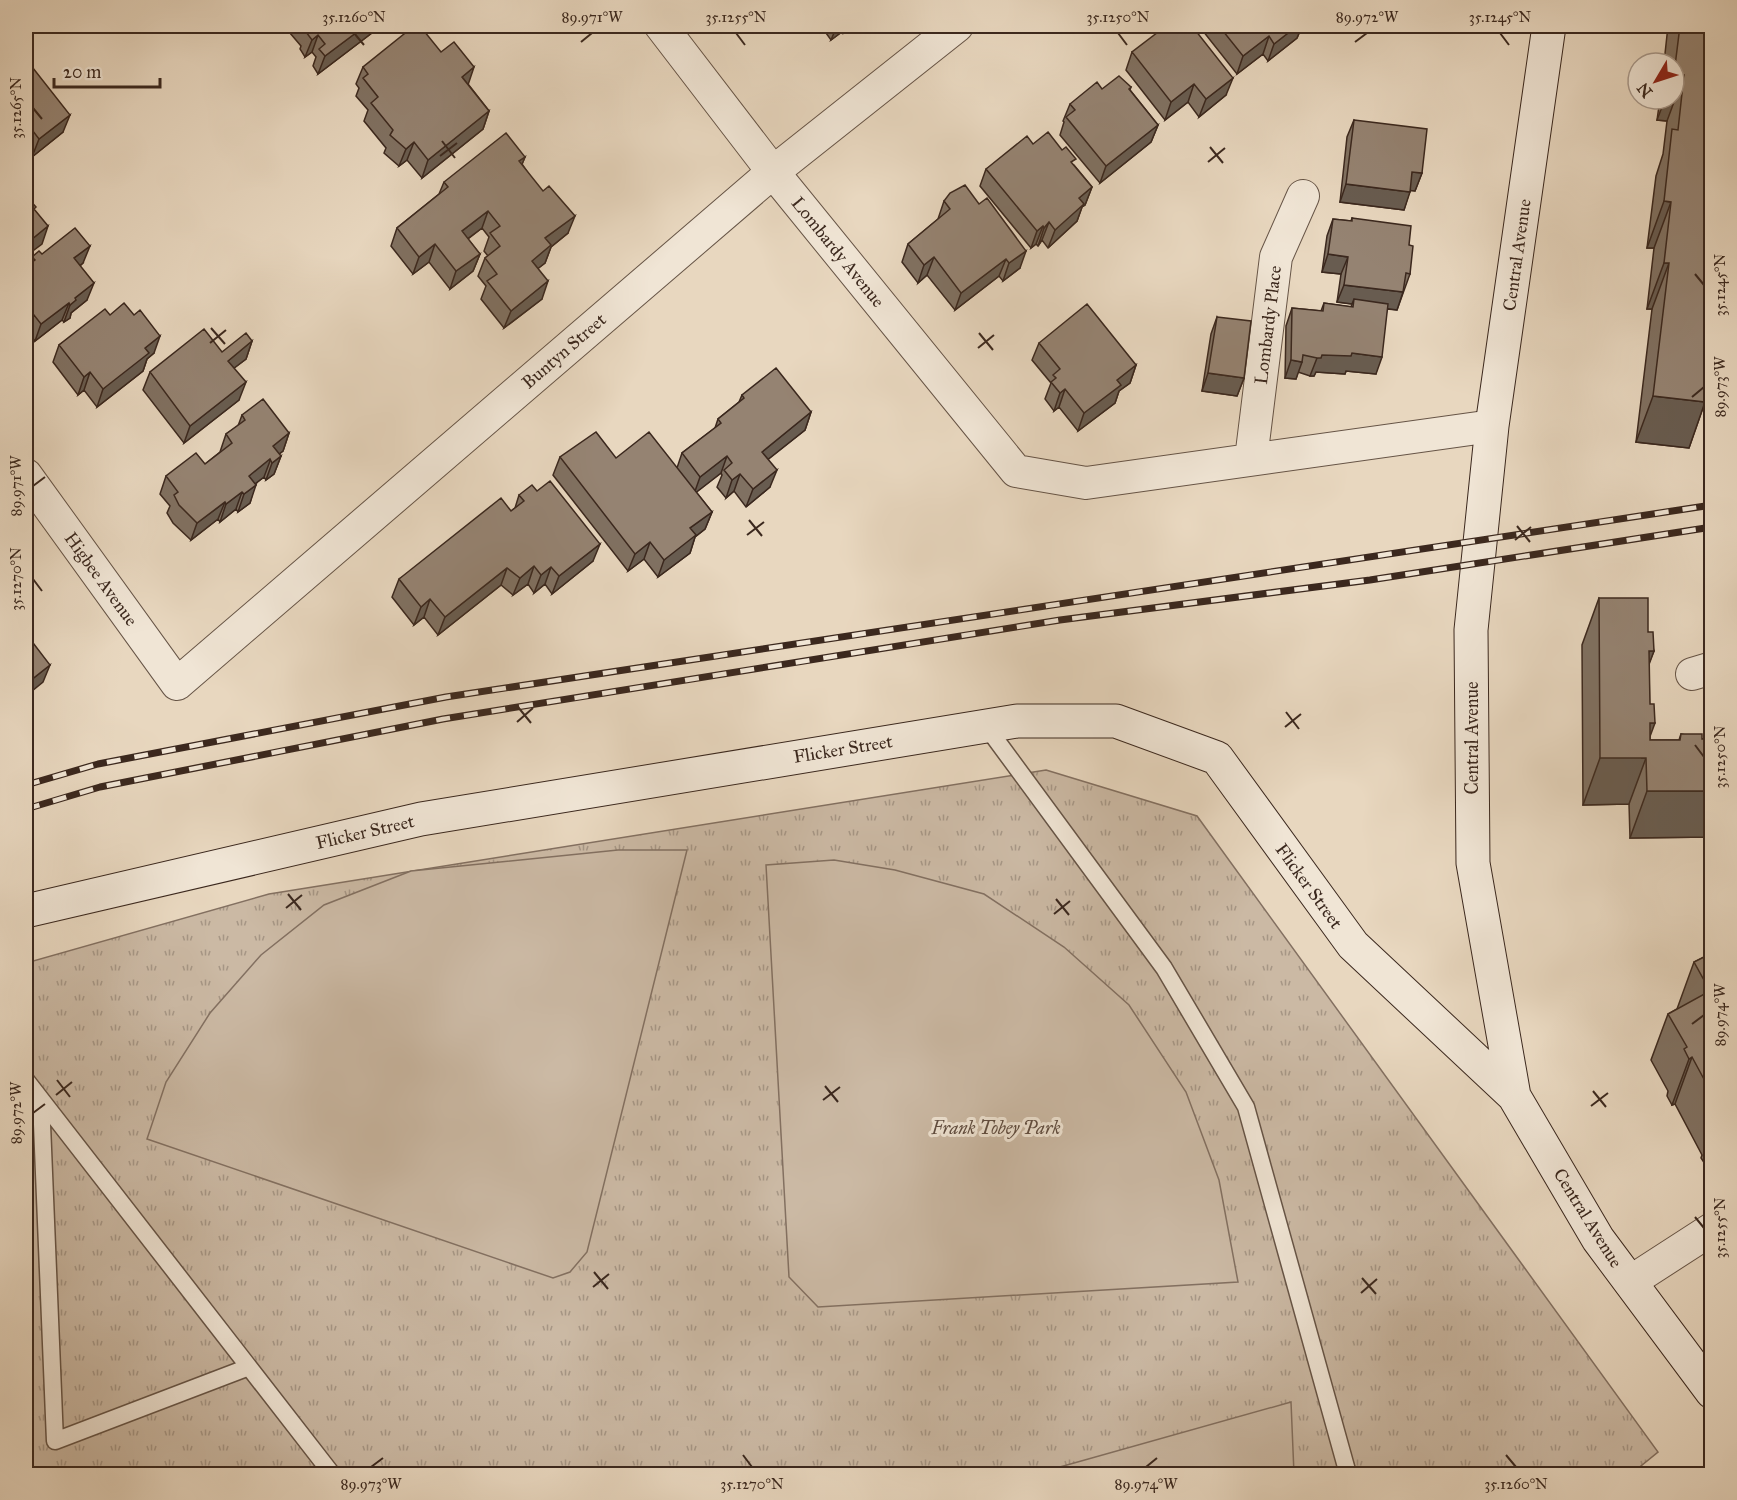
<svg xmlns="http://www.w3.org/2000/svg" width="1737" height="1500" viewBox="0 0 1737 1500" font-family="'IM FELL Great Primer',serif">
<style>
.grass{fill:url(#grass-tufts);stroke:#837061;stroke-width:1.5}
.garden{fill:#cbb9a4;stroke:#837061;stroke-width:1.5}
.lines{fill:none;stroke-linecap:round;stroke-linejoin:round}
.lane-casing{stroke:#665446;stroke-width:19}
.street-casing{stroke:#665446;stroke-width:34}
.secondary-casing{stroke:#3b281e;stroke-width:35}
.lane{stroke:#f0e5d5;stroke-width:16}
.street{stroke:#f0e5d5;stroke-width:32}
.secondary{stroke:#f0e5d5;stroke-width:33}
.rail-casing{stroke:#3b281e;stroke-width:7}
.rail{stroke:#f0e5d5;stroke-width:4.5;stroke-dasharray:14;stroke-linecap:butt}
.wall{fill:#807162;stroke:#3b281e;stroke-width:1.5}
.shaded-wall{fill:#685c50;stroke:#3b281e;stroke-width:1.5}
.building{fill:#958372;stroke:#3b281e;stroke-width:1.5}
.ticks{fill:none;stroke:#3b281e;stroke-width:2}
.labels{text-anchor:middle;stroke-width:6;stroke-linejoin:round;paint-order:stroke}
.street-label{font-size:18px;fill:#3b281e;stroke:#f0e5d5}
.park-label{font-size:18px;font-style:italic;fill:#5f4c40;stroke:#f0e5d5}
.neatline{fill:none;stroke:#3b281e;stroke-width:2}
.ticks-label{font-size:15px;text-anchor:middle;fill:#3b281e}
</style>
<defs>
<pattern id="grass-tufts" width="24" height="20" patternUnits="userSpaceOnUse" patternTransform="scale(1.5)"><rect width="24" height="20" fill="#cbb9a4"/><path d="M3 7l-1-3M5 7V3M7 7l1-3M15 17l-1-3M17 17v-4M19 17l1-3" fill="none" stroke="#a69685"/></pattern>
</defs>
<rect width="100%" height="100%" fill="#e8d7bf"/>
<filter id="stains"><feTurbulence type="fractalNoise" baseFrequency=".00333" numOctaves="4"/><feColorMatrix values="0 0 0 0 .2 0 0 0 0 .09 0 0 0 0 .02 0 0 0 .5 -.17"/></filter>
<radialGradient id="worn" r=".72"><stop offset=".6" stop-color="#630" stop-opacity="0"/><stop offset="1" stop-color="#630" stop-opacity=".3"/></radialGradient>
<path class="grass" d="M1046 770 1197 816 1658 1452 1631 1474H26V963L269 894Z"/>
<path class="garden" d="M618 850H687L587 1252 570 1272 553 1278 147 1139 166 1082 210 1013 261 955 324 905 411 871Z
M834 860 895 870 984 894 1064 947 1129 1005 1186 1092 1219 1180 1238 1282 818 1307 789 1277 766 865Z
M1291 1402 1294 1474H1035Z"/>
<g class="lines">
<defs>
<path id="lane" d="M986 726 1164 968 1246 1107 1348 1474
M26 1080 332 1474
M41 1100 55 1441 249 1367"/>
<path id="street" d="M661 26 773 172 1016 471 1086 483 1492 426
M1251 459 1276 257 1303 196
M26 475 177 684 773 172 957 26
M1692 674 1712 668
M1630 1282 1712 1229"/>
<path id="secondary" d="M1549 26 1492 426 1471 630 1473 863 1514 1096 1598 1239 1712 1392
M26 911 421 819 1017 721H1116L1217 758 1353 945 1514 1096"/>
</defs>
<use href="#lane" class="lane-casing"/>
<use href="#street" class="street-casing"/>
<use href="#secondary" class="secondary-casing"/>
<use href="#lane" class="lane"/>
<use href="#street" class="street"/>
<use href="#secondary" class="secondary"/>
<defs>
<path id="rail" d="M26 785 98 764 446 697 1712 505
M26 809 100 787 443 719 1060 620 1370 580 1712 527"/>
</defs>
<use href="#rail" class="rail-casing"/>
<use href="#rail" class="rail"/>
</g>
<path class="wall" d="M284 26H381L318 74 313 66 316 57 312 52 305 57 300 49 301 46Z
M821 26H854L844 33 843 31 831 40Z
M1199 26H1302L1297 38 1268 61 1263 54 1237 74Z
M1668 26H1712L1705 402 1689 448 1636 442 1652 309H1647L1654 248H1647L1656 176 1663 154 1667 121 1657 120 1660 99H1674V63H1664Z
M1132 52 1226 95 1199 117 1188 102 1165 120 1126 70Z
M26 66 63 132 32 157 26 148Z
M363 67 468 84 489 111 483 129 422 178 407 160 399 166 384 153 386 148 364 121 368 110 356 96 359 88 356 84Z
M1131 87 1130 90 1158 125 1151 142 1100 183 1060 135 1064 122 1063 121 1070 104Z
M1354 120 1422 173 1415 191 1410 190 1404 210 1340 202 1347 137Z
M1033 144 1074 165 1092 187 1085 205 1082 207 1077 221 1048 248 1042 240 1038 246 1036 244 1031 248 980 186 986 169Z
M525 157 522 164 568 233 551 247 545 263 538 268 542 299 504 328 481 299 486 286 478 276 485 258 488 256 484 251 489 237 482 228 468 239 480 254 473 271 450 289 429 262 413 274 391 246 397 228 439 194 444 182Z
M944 201 1020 268 1003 281 999 276 955 310 927 275 918 283 902 262 908 244 938 219Z
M1352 218 1409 245 1410 274 1397 310 1387 309 1376 374 1346 371 1345 374 1316 372 1314 376H1310L1298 372 1296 379 1285 378 1286 326 1292 308 1321 311 1324 303 1351 307 1352 304 1337 302 1341 274 1322 272 1327 236 1333 219 1351 221Z
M42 254 83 263 80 266 87 300 71 313 70 318 64 322 62 320 35 341 28 332 30 264 32 257Z
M110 315 154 353 147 359 143 371 97 407 84 390 78 395 53 362 59 345Z
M1217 317 1244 378 1237 396 1202 391 1211 334Z
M252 341 246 359 234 368 239 400 184 443 143 390 150 372 222 352Z
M1039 343 1136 365 1130 383 1119 391 1115 403 1078 431 1059 407 1054 411 1045 399 1051 383 1032 360Z
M742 395 811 412 805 430 768 459 770 487 746 507 734 491 726 498 717 487 722 475 721 473 696 492 712 512 705 529 695 537 690 553 658 577 644 559 628 571 553 475 560 457 616 458 677 468 682 453 715 428 718 419 739 402Z
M242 415 289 433 283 451 279 454 281 456 274 474 266 480 264 477 255 484 250 503 238 512 236 509 220 522 218 519 191 540 173 523 167 513 170 506 160 494 166 476 205 464 220 452 226 434 238 426Z
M519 495 593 561 552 594 545 584 534 593 528 584 513 595 501 585 438 635 424 617 414 625 392 597 399 579 511 511 515 508Z
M1599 598 1648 632 1654 651 1649 663 1650 740H1679L1681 734 1702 739H1712V837L1630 838 1629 804 1583 805 1582 645Z
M1712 953V1175L1701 1158 1702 1155 1675 1104 1672 1105 1667 1096 1668 1091 1651 1060 1668 1014 1677 1009 1694 962Z"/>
<path class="shaded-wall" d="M365 26H381L318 74 325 56Z
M837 26H845L843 31 831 40Z
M847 26H854L844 33Z
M1297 26H1302L1297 38 1268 61 1274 44Z
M318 35 312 52 305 57 312 40Z
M1269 36 1263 54 1237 74 1243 56Z
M474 67 468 85 462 77Z
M1674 74 1684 75 1667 121 1657 120 1665 99H1674Z
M1233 78 1226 95 1199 117 1206 99Z
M1194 84 1188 102 1165 120 1171 102Z
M489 111 483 129 422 178 428 160Z
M70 115 63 132 32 157 39 139Z
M1158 125 1151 142 1100 183 1106 166Z
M414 142 407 160 399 166 406 149Z
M525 157 518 174 519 161Z
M1412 172 1422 173 1415 191 1406 190Z
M1346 184 1410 192 1404 210 1340 202Z
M1092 187 1085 205 1082 207 1077 221 1048 248 1055 230 1079 198Z
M1664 201 1671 202 1654 248H1647Z
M488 211 482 228 455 248 462 231Z
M575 216 568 233 551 247 545 263 526 278 532 261 545 238Z
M1049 222 1042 240 1038 246 1044 228Z
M48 226 42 244 26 256V244Z
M1043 226 1036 244 1031 248 1037 231Z
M435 244 429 262 413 274 419 257Z
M90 246 83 263 68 275 74 258Z
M1026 251 1020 268 1003 281 1009 263Z
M480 254 473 271 450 289 456 271Z
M1328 254 1348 257 1341 274 1322 272Z
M934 257 927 275 918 283 924 265Z
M1006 259 999 276 955 310 961 293Z
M1664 263H1669L1652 309H1647Z
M548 281 542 299 504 328 511 311Z
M94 283 87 300 71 313 70 318 64 322 70 305 75 298Z
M1344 285 1403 292 1397 310 1354 304V299L1352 304 1337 302Z
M69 303 62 320 35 341 41 324Z
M34 315 28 332 26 334V322Z
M160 336 154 353 147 359 143 371 97 407 103 389 145 348Z
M252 341 246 359 221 378 228 361Z
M1352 353 1382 357 1376 374 1346 371 1345 374 1316 372 1314 376H1310L1317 358 1322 355Z
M1291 360 1302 362 1296 379 1285 378Z
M1136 365 1130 383 1119 391 1115 403 1078 431 1084 413 1117 380Z
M90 372 84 390 78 395 84 377Z
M1208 373 1244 378 1237 396 1202 391Z
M246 382 239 400 184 443 190 426Z
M1065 389 1059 407 1054 411 1060 393Z
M1653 396 1705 402 1689 448 1636 442Z
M811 412 805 430 756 469 762 452Z
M289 433 283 451 270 461 264 477 243 493 249 476 273 446Z
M281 456 274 474 266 480 272 463Z
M727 456 721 473 694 494 700 477Z
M777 470 770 487 746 507 753 489Z
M740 474 734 491 726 498 732 480Z
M256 485 250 503 238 512 244 494Z
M242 492 236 509 220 522 226 504Z
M225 502 218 519 191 540 197 523Z
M712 512 705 529 695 537 690 553 658 577 664 560 690 528Z
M650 542 644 559 628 571 635 554Z
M600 544 593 561 552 594 559 576Z
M534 566 528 584 513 595 520 578Z
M551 567 545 584 534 593 541 575Z
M507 568 501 585 438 635 445 617Z
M430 599 424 617 414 625 421 607Z
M1649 651H1654L1637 697Z
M50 665 43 682 26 696V684Z
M1650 723H1655L1642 758H1646L1629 804 1583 805 1600 758Z
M1647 791H1712V837L1630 838Z
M1692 1057 1675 1104 1672 1105 1689 1059Z"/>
<path class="building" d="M305 26H365L325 56 319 49 325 44 318 35 312 40 306 32 309 30Z
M414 26H420L441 52 454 42 474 67 462 77 489 111 428 160 414 142 406 149 390 135 393 130 371 103 378 97 363 78 368 74 363 67Z
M1166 26H1192L1233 78 1206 99 1194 84 1171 102 1132 52Z
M1219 26H1297L1274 44 1269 36 1243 56Z
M1680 26H1712V348L1705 402 1653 396 1669 263H1664L1671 202 1664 201 1672 129 1678 130 1684 75 1674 74Z
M29 63 70 115 39 139 26 122V66Z
M1119 76 1131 87 1129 89 1158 125 1106 166 1066 117 1075 110 1070 104 1097 82 1102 89Z
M1354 120 1427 129 1422 173 1412 172 1410 192 1346 184Z
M1048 132 1062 150 1066 147 1076 159 1071 162 1092 187 1079 198 1084 204 1055 230 1049 222 1044 228 1043 226 1037 231 986 169 1027 136 1033 144Z
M506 133 525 157 519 161 543 191 549 186 575 216 545 238 551 245 532 261 548 281 511 311 487 281 497 274 485 258 500 246 490 233 500 226 488 211 462 231 480 254 456 271 435 244 419 257 397 228 448 187 444 182Z
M965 185 979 204 987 198 1026 251 1009 263 1006 259 961 293 934 257 924 265 908 244 950 209 944 201 950 193Z
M26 196 36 207 34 209 48 226 26 244Z
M1352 218 1411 226 1409 245 1413 246 1410 274 1406 273 1403 292 1344 285 1348 257 1328 254 1333 219 1352 221Z
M75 228 90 246 74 258 94 283 75 298 76 300 70 305 69 303 41 324 34 315 26 322V267L35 260 32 257 39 251 42 254Z
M1354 299 1388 304 1382 357 1352 353 1351 356 1322 355 1321 358H1317L1303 355 1302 362 1291 360 1292 308 1323 311 1324 303 1353 307Z
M124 303 134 315 140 310 160 336 145 348 149 353 103 389 90 372 84 377 59 345 105 309 110 315Z
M1087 304 1136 365 1117 380 1121 385 1084 413 1065 389 1060 393 1051 382 1056 378 1053 375 1060 369 1039 343Z
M1217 317 1251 321 1244 378 1208 373Z
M204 329 222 352 246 333 252 341 228 361 246 382 190 426 150 372Z
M776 368 811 412 762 452 777 470 753 489 740 474 732 480 724 470 732 463 727 456 700 477 682 453 721 423 718 419 744 398 742 395Z
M263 399 289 433 273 446 281 456 272 463 270 459 249 476 256 485 244 494 242 492 226 504 225 502 197 523 179 505 174 495 178 492 166 476 196 453 205 464 232 443 226 434 245 420 242 415Z
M596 432 616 458 649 432 712 512 690 528 696 535 664 560 650 542 635 554 560 457Z
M550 481 600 544 559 576 551 567 541 575 534 566 520 578 507 568 445 617 430 599 421 607 399 579 501 498 511 511 524 501 519 495 532 485 537 491Z
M1599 598H1648V632H1653L1654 651H1649L1650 704H1654L1655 723H1650V740H1680L1681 734H1702V739H1712V791H1647L1646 758H1600Z
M27 635 50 665 26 684V636Z
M1712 953V1094L1692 1057 1689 1059 1684 1049 1687 1047 1668 1014 1710 991 1694 962Z"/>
<path class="ticks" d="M354 33 364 45M736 33 745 45M1118 33 1127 45M1500 33 1509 45M581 42 592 33M1355 42 1367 33M33 108 42 119M442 141 455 158M1210 147 1223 163M440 156 457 143M1208 162 1225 148M1695 274 1704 285M211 328 225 344M979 333 993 350M210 343 226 330M978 348 994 335M1692 397 1704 387M33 486 45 477M749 520 762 536M1517 526 1530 542M747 535 764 522M1515 540 1531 527M33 579 42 591M518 707 531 723M1286 712 1299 729M517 722 533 708M1285 727 1301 714M1695 745 1704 757M288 894 301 910M1056 899 1069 915M286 908 302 895M1054 914 1070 901M1692 1024 1704 1015M57 1080 70 1097M825 1086 838 1102M1593 1091 1606 1107M56 1095 72 1082M823 1100 840 1087M1591 1106 1608 1093M33 1113 45 1104M1695 1217 1704 1228M594 1272 608 1289M1362 1278 1376 1294M593 1287 609 1274M1361 1293 1377 1279M743 1455 752 1467M1506 1455 1516 1467M371 1467 383 1458M1146 1467 1157 1458"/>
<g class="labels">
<g class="street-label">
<text transform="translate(838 252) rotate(51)" y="6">Lombardy Avenue</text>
<text transform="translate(1517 255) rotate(-82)" y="6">Central Avenue</text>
<text transform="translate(1268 325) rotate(-83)" y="6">Lombardy Place</text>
<text transform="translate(564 351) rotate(-41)" y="6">Buntyn Street</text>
<text transform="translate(101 579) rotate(54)" y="6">Higbee Avenue</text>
<text transform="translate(1472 738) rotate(-90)" y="6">Central Avenue</text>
<text transform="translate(843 749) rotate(-9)" y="6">Flicker Street</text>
<text transform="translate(365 832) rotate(-13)" y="6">Flicker Street</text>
<text transform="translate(1309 886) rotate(54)" y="6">Flicker Street</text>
<text transform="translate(1588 1218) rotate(58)" y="6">Central Avenue</text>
</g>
<g class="park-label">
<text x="996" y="1134">Frank Tobey Park</text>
</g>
</g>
<rect width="1737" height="1500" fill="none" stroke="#e8d7bf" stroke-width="66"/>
<g transform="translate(1656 81) rotate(231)"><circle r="28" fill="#f0e5d5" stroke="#a8998c" stroke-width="1.5"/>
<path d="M0-4.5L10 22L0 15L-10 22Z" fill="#8f2418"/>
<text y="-9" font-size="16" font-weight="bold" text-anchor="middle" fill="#3b281e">N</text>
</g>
<path d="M54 78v9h106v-9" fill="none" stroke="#3b281e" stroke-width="3"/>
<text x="63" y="78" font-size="18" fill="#3b281e" stroke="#f0e5d5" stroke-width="4.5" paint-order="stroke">20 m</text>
<rect x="33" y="33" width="1671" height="1434" class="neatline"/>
<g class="ticks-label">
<text x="354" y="22">35.1260°N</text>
<text x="592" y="22">89.971°W</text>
<text x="736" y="22">35.1255°N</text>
<text x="1118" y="22">35.1250°N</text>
<text x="1367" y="22">89.972°W</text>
<text x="1500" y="22">35.1245°N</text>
<text transform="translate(16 108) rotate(-90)" y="5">35.1265°N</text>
<text transform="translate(1720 285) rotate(-90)" y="5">35.1245°N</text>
<text transform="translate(1720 387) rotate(-90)" y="5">89.973°W</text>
<text transform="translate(16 486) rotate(-90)" y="5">89.971°W</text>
<text transform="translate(16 579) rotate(-90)" y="5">35.1270°N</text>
<text transform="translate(1720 757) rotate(-90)" y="5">35.1250°N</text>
<text transform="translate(1720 1015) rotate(-90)" y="5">89.974°W</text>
<text transform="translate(16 1113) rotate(-90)" y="5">89.972°W</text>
<text transform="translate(1720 1228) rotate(-90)" y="5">35.1255°N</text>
<text x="371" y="1489">89.973°W</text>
<text x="752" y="1489">35.1270°N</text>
<text x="1146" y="1489">89.974°W</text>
<text x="1516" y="1489">35.1260°N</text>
</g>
<rect width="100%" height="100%" filter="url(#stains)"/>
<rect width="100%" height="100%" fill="url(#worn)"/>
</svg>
